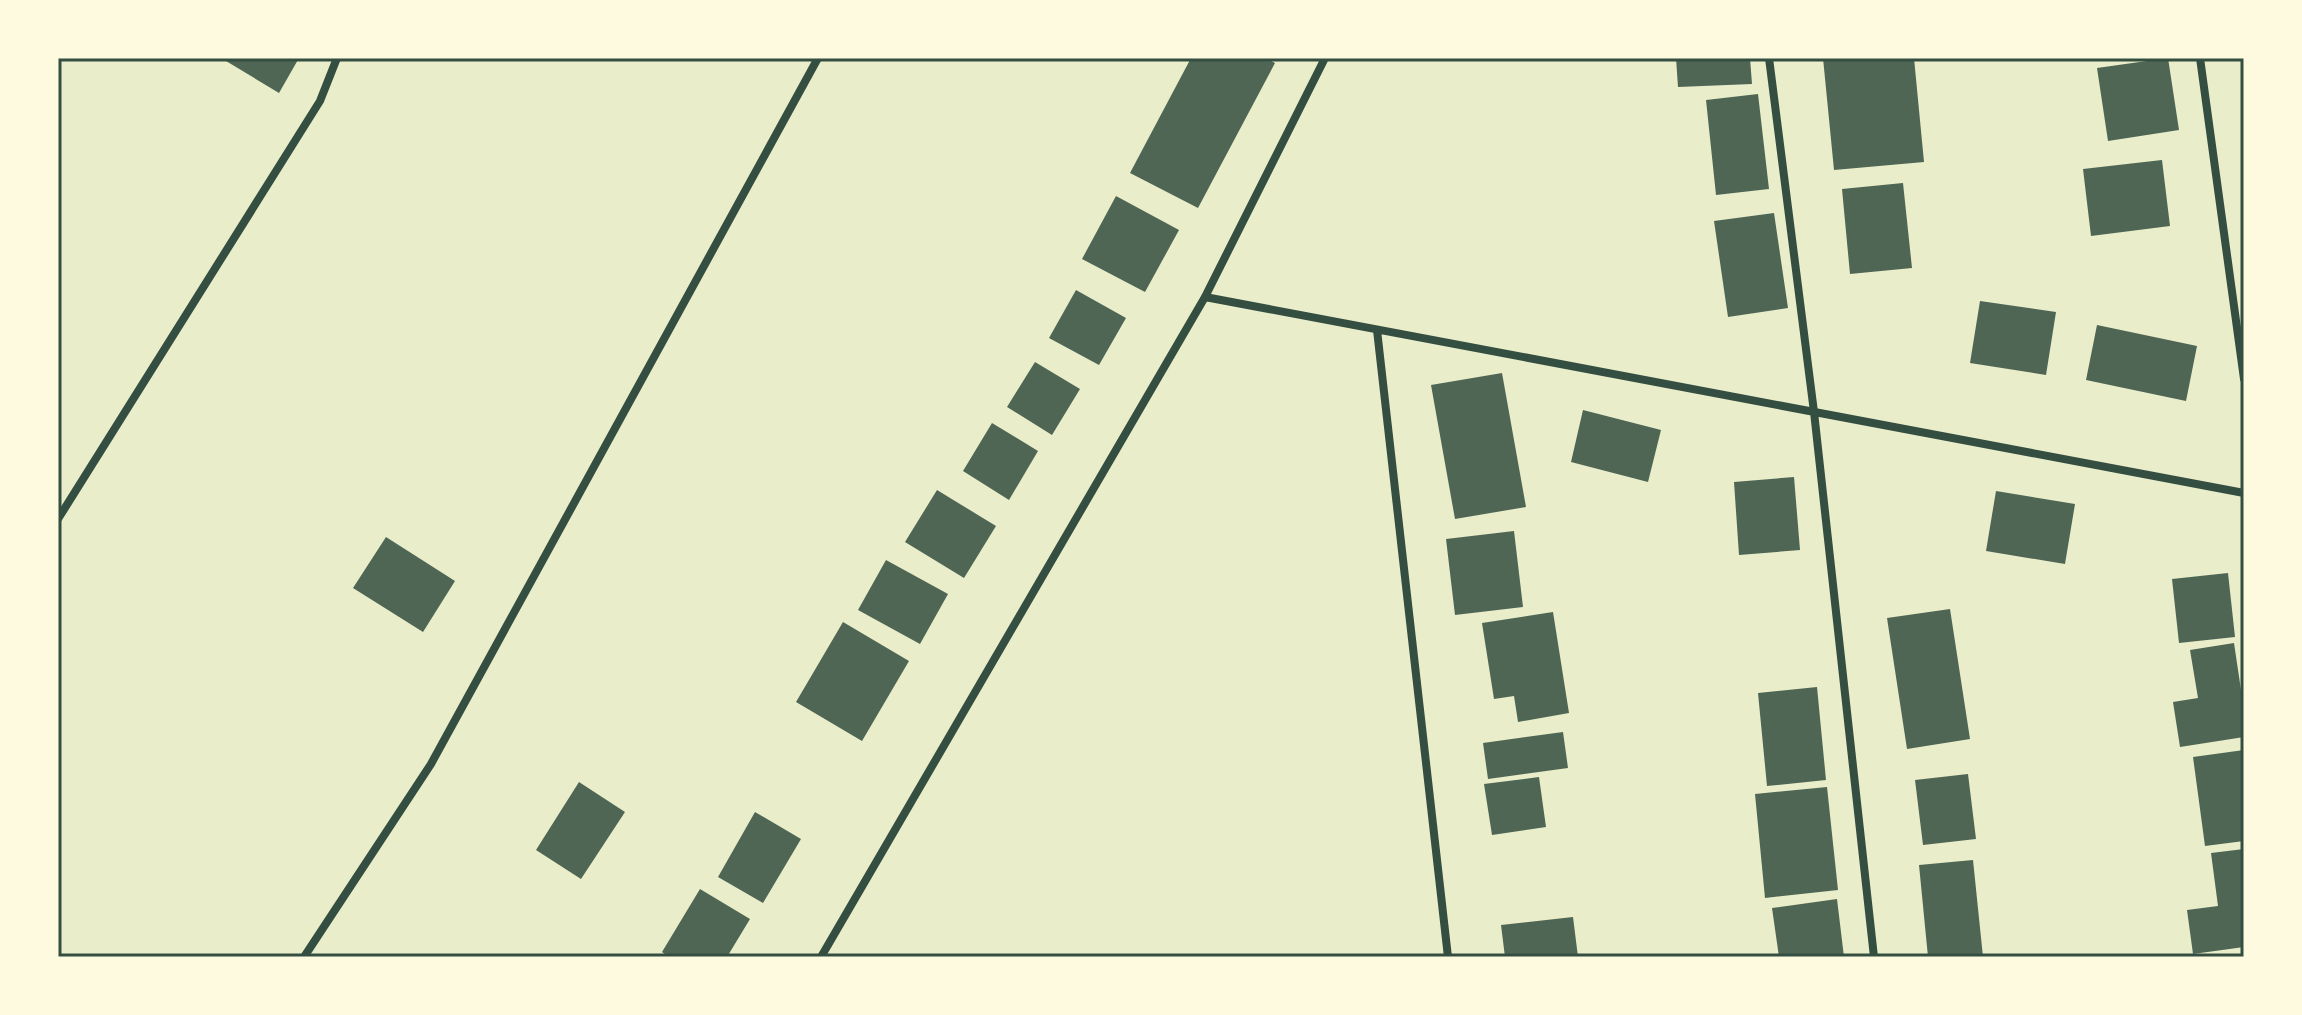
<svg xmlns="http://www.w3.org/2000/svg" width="2302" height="1015" viewBox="0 0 2302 1015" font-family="'DejaVu Sans',sans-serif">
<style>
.building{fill:#4f6655}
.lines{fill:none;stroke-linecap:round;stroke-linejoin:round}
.minor{stroke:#344e41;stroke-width:8}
.neatline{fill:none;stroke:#344e41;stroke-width:3}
</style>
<rect width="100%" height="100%" fill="#e9edc9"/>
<path class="building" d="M221 58H299L279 93Z
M1191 58H1266L1275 63 1198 208 1130 173Z
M1676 58H1750L1752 84 1678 87Z
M1823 58H1914L1924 162 1834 170Z
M2168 58 2179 130 2108 141 2097 68Z
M1758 94 1769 189 1716 195 1706 100Z
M2162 160 2170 226 2091 236 2083 169Z
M1903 183 1912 268 1850 274 1842 189Z
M1116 196 1179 230 1145 292 1082 259Z
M1774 213 1788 308 1728 317 1714 221Z
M1076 290 1126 318 1099 365 1049 338Z
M1980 301 2056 312 2046 375 1970 363Z
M2097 325 2197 346 2186 401 2086 380Z
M1035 362 1080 389 1052 435 1007 407Z
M1502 373 1526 507 1455 519 1431 385Z
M1583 410 1661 430 1648 482 1571 462Z
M992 423 1038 451 1009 500 963 471Z
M1794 477 1800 550 1739 555 1734 482Z
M937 490 996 526 964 578 905 542Z
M1996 491 2075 504 2065 564 1986 551Z
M1514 531 1523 607 1455 615 1446 539Z
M386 537 455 581 423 632 353 588Z
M886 560 948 594 920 644 858 610Z
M2228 573 2235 637 2179 643 2172 579Z
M1950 609 1970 739 1907 749 1887 618Z
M1553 612 1569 713 1518 722 1514 696 1494 699 1482 623Z
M843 622 909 661 862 741 796 702Z
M2234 643 2244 710V737L2180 747 2173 702 2198 698 2190 650Z
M1817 687 1826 780 1767 786 1758 693Z
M1563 732 1568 768 1488 779 1483 743Z
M2244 750V841L2205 846 2193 757Z
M1968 774 1976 839 1923 845 1915 780Z
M1539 777 1546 827 1492 835 1484 784Z
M579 782 625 812 581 879 536 850Z
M1827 787 1838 890 1765 898 1755 794Z
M755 812 801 839 763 903 718 877Z
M2244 849V947L2193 954 2187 910 2218 906 2211 853Z
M1973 860 1983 957H1928L1919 865Z
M700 889 750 919 727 957H669L662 952Z
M1837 899 1844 957H1779L1772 908Z
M1573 917 1578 957H1505L1501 925Z"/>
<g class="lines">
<path class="minor" d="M1769 58 1814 412 1874 957
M2200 58 2244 379
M1205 297 2244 493
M1377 330 1448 957
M58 519 320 101 337 58
M304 957 431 764 818 58
M821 957 1205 297 1325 58"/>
</g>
<rect width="2302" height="1015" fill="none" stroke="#fefae0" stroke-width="120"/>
<rect x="60" y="60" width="2182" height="895" class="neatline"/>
</svg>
